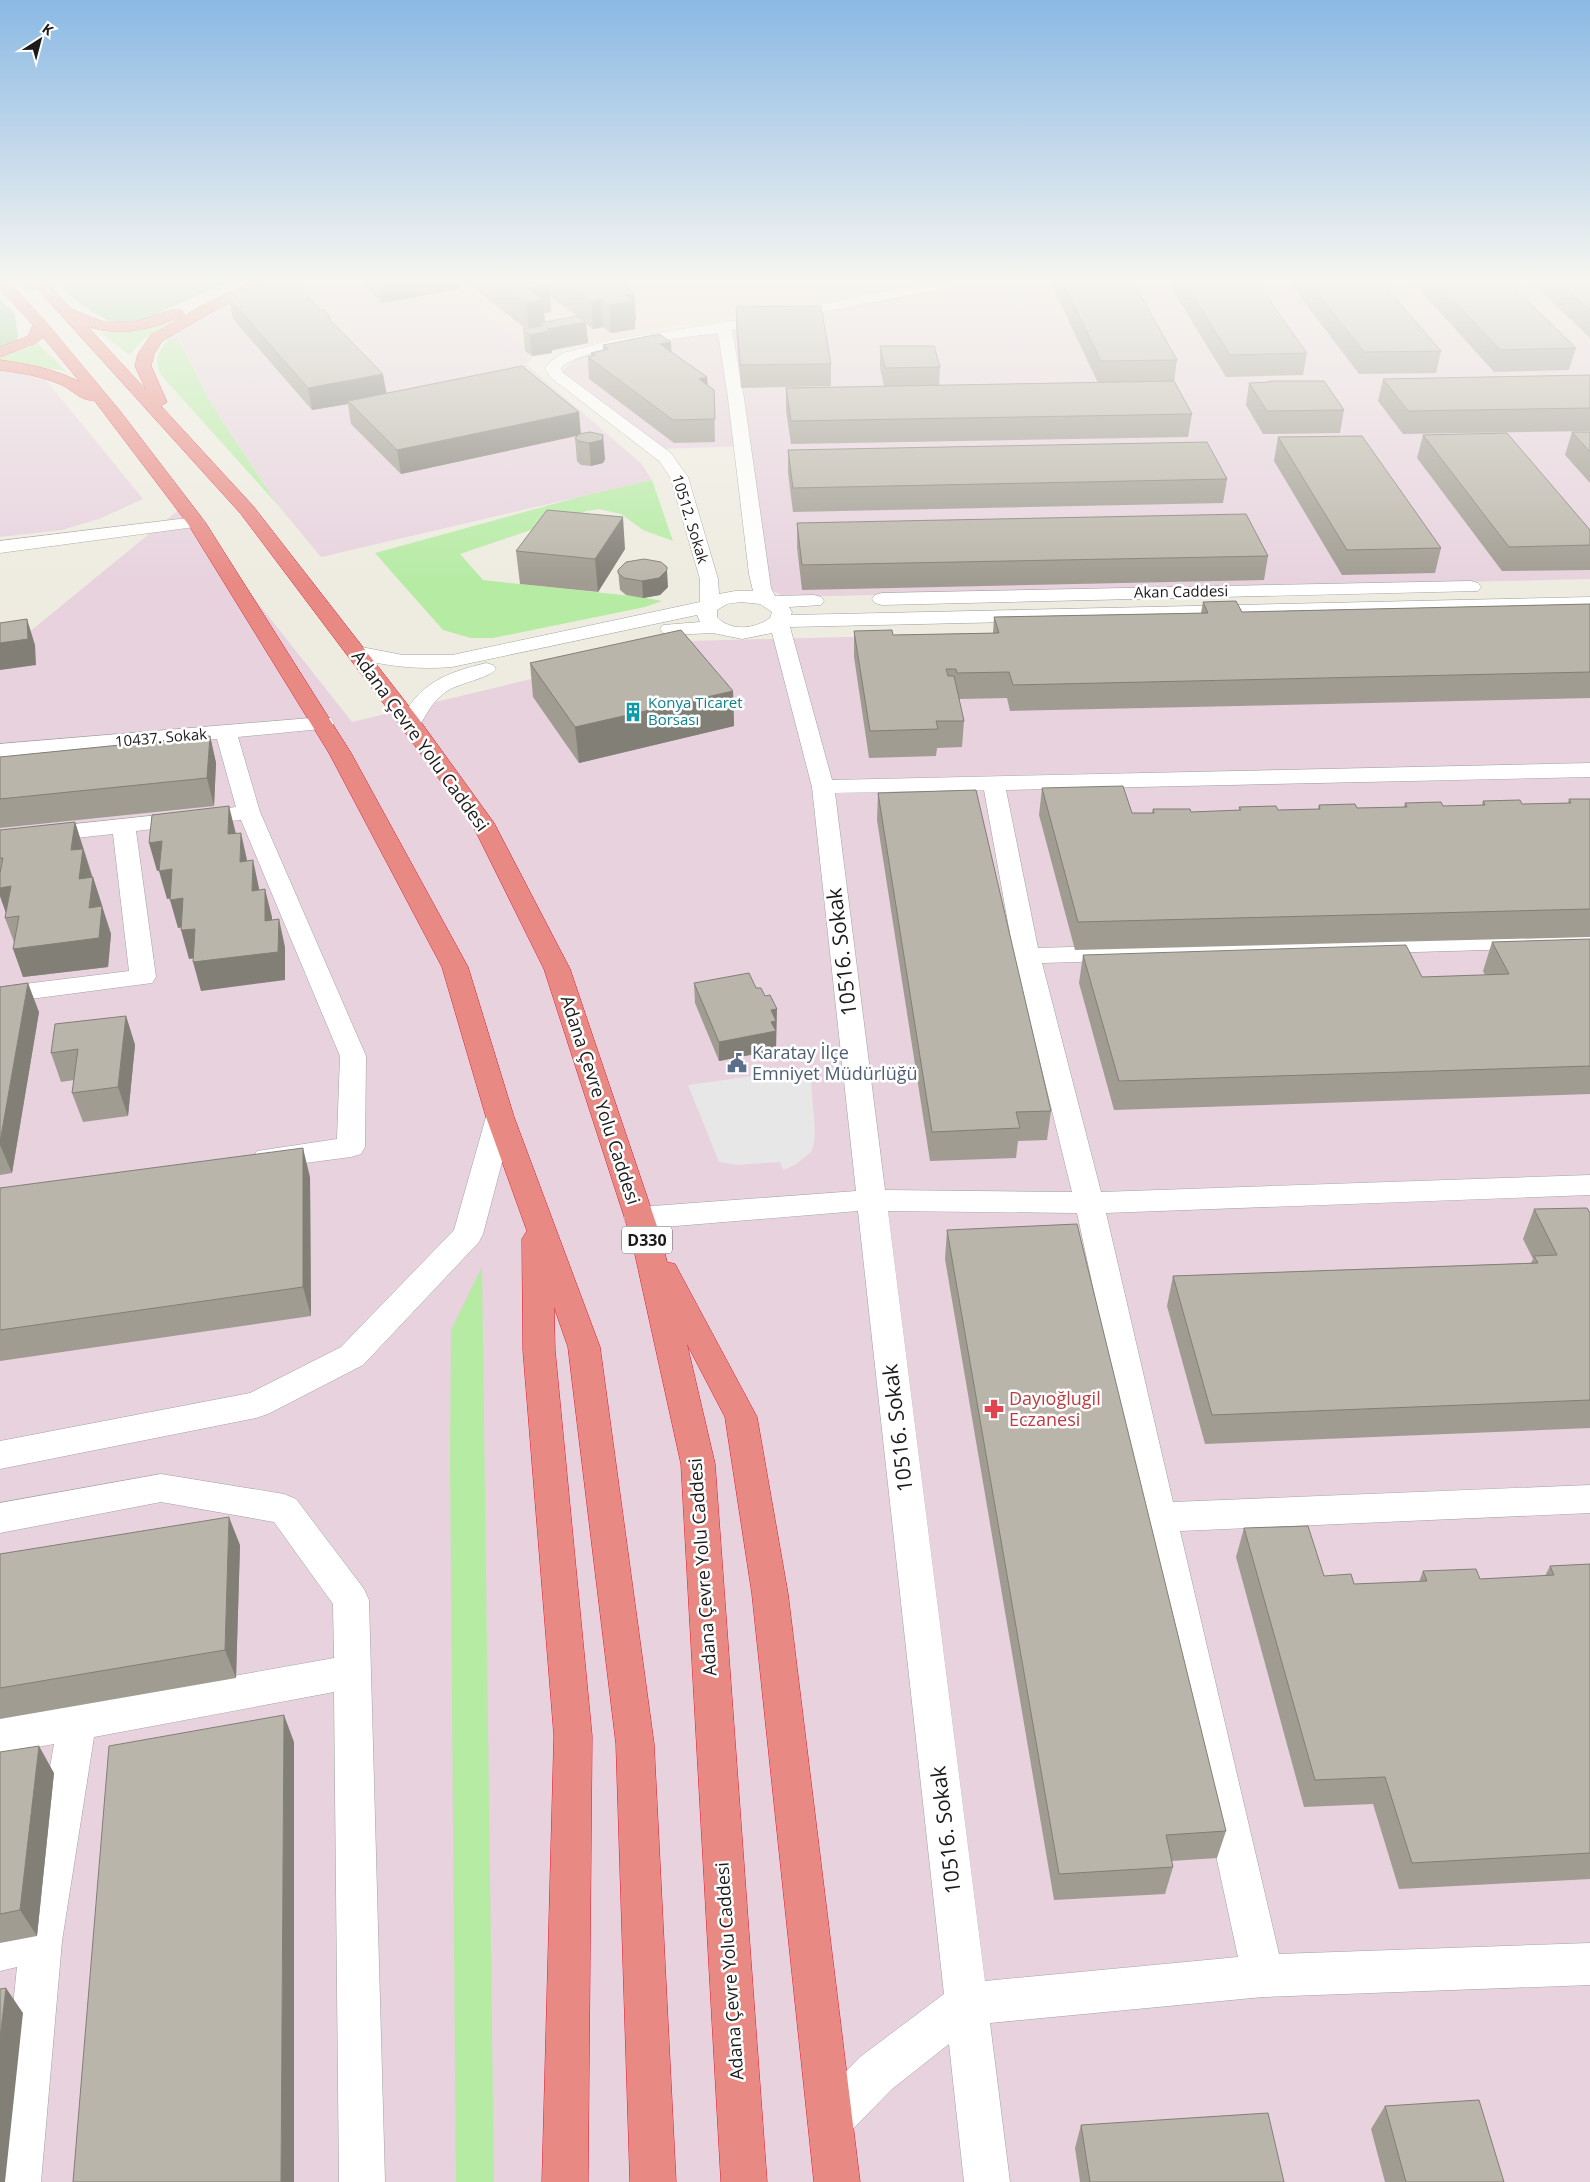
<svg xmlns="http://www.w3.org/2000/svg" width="1590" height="2182" viewBox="0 0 1590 2182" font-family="'Open Sans',sans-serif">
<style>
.commercial{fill:#f0d7ce}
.industrial{fill:#e7d2de}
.grass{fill:#b5eba3}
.forest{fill:#96cf93}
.parking{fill:#e7e7e7}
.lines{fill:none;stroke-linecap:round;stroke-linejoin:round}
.highway-tunnel{stroke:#c4c2b9;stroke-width:16;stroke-dasharray:16 8;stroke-linecap:butt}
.minor-casing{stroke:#a2a2a2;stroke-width:1}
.highway-casing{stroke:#dc1d31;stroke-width:1}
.minor{fill:#fff;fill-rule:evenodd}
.highway{fill:#e98984;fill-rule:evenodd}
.wall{fill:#a09c92;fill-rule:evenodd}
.shaded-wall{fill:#827f77}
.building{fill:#bab5aa;stroke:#827f77}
.labels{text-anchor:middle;stroke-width:5;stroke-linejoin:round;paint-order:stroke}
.far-street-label{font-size:15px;fill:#1b1b1b;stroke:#fff}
.far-culture-label{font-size:15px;fill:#0d838f;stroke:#fff;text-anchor:start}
.shield{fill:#fff;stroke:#5f5f5f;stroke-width:1}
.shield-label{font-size:16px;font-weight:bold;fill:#1b1b1b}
.street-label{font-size:18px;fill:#1b1b1b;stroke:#fff}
.service-label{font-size:18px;fill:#4e5e75;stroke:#fff;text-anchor:start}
.health-label{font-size:18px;fill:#be3a42;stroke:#fff;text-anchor:start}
.near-street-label{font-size:21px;fill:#1b1b1b;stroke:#fff}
</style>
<rect width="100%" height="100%" fill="#eeece0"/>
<path class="commercial" d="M445 279H943L703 324 676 326 535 355Z"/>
<path class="industrial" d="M286 279H445L535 355 526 364 641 463 652 480 321 557 277 504 214 408 180 340 169 338 191 322Z
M986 279H1590V579L786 597 770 590 749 446 660 449 561 373 576 357 731 329Z
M0 369 46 380 143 499 99 519 62 530 0 537Z
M182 507 352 722 690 641 1590 618V2182H0V656Z"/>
<path class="grass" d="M174 319 143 340 129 355 100 332C127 333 149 328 174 319Z
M169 338 179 340 214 408 277 504 161 375C153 359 159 350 169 338Z
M37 343 66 371 0 362V356L28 348Z
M652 480 673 541 643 530 621 514 599 509 587 511 460 554 483 580 641 597 662 601 645 607 493 638H471L443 630 375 553 579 497Z
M482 1267 494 2182H456L450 1457 451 1330Z"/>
<path class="forest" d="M98 279H235L142 320 121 323 107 320 94 313 75 300 60 285Z
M0 299 15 314 18 338 15 342 0 347Z"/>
<path class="parking" d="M810 1068 815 1133 814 1143 811 1152 795 1165 783 1170 780 1162 737 1165 719 1162 688 1085Z"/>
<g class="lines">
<path class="highway-tunnel" d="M0 288 56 279"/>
<defs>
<path id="minor" d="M948 279H978L971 283 732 330 744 398 771 588 775 596 814 595 821 597 824 601 821 605 789 607 792 612 791 615 1590 597V609L790 627 832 780 1590 763V777L1006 790 1038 948 1590 931V947L1042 963 1101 1192 1590 1175V1195L1106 1213 1173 1502 1590 1485V1513L1180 1531 1279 1954 1590 1943V1985L1263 1997 990 2023 1010 2182H964L949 2044 892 2089 846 2136 830 2142 814 2136 808 2120 814 2104 860 2057 944 1994 858 1211 639 1229 629 1226 624 1218 629 1210 639 1207 856 1191 812 787 772 633 742 639 713 633 670 635 663 633 660 629 663 625 700 622 697 615 452 667C416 670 383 666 349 656L346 652 349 648 356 646 403 655H452L700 602V579L670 477 659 461 550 377 545 368 552 360 563 353 612 340 756 317ZM718 333 728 398 749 574 753 591H735L719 594 718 579 688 477 671 453 562 372 561 368C583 346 684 338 718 333ZM741 602 760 604 772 612 770 618C755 629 731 632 717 617V610L727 604ZM984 790 1014 956 1072 1192 885 1190 835 793ZM888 1211 1077 1213 1238 1957 985 1981Z
M196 517 202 518 205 522 202 526 0 553V541Z
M1471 581 1478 583 1481 587 1478 591 882 605 875 603 872 599 875 595 882 593Z
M486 663 493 665 496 669C490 678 459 683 447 691 432 701 427 714 418 728L410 729 402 728 399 723C419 683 445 673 486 663Z
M323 717 331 718 334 723 331 728 238 737 260 812 366 1056 365 1147 361 1154 351 1157 267 1168 257 1165 253 1158 257 1151 337 1139 340 1056 241 820 230 821 222 819 219 814 222 809 236 807 217 739 0 758V744Z
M187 812 195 814 198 819 195 824 136 831 156 977 152 983 0 1003V987L129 971 113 834 0 846V832Z
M500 1108 510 1110 514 1117 483 1234 479 1242 363 1365 268 1414 256 1418 0 1469V1441L250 1393 341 1347 454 1230 486 1117 490 1110Z
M161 1474 284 1494 296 1499 364 1589 369 1600 385 2182H339L334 1692 94 1737 62 1941 41 2182H0V2135L17 1967 0 1971V1929L23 1924 54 1744 0 1754V1718L334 1658 333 1604 274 1522 161 1502 0 1533V1503Z"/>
<path id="highway" d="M0 279H6L45 321 120 411 205 522 351 753 468 967 514 1117 600 1347 654 1744 676 2182H630L616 1744 568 1347 554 1307 555 1350 592 1736 588 2182H542L554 1736 523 1350 522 1239 527 1231 486 1117 442 967 329 753 188 524 94 400C83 402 72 390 62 385 42 376 21 373 0 370V360C27 364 55 369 80 382L43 337 36 343 0 357V347L26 337 29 334 33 325 0 289Z
M29 279H44L71 309 104 322H134L172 310H182L184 313 182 316C151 329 120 338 87 326L146 390 135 366 138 354 151 335 203 305 258 279H277L275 282 213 311 162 341 154 354 151 366 167 402 161 406 253 506 418 718 494 823 570 969 662 1241 667 1262 675 1264 757 1417 788 1594 860 2182H814L752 1594 725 1417 687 1344 715 1464 767 2182H721L681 1464 632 1241 544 969 472 824 402 728 241 514Z"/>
</defs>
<use href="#minor" class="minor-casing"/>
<use href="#highway" class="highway-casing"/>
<use href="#minor" class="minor"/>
<use href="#highway" class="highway"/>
</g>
<path class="wall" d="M357 279H458L459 289 382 303Z
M462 279H615L634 293 636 321H635V329L611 333 603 327 593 329 586 324 588 343 552 350V353L532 356 525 351 523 329H526ZM550 296 577 316 545 322 544 313 551 312Z
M1049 279H1131L1177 360 1174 382 1192 414 1188 437 791 444 786 411V388L884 386 880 368V346L940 367 939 385 1098 383Z
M1166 279H1254L1307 353 1303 375 1226 377Z
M1287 279H1379L1441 351 1436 373 1359 374Z
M1410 279H1505L1576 348 1569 370 1494 372Z
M1528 279H1590V338Z
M229 298 321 310 330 316 331 321 386 393 581 433 605 459 603 463 591 466 581 465 577 461 575 438 578 435 401 474 351 424 348 404 312 410 233 319Z
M736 307 831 364V386L741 388 736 328Z
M603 345 671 352 707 377 708 385 714 390 715 442 674 443 589 379 588 357 591 356V353L603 350Z
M1590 375V431L1403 434 1378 401 1383 379Z
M1269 381 1344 410 1340 433 1263 434 1246 405 1249 383 1269 382Z
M1572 432H1590V483L1565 455Z
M1423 435 1590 530V570L1502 571 1417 458Z
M1278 437 1441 548 1435 573 1342 575 1274 461Z
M788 450 1227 479 1223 503 793 512 788 473Z
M797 523 1268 556 1264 580 802 590 797 547Z
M625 549 598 592 520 584 516 551Z
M618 570 668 587 660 595 643 598 626 595 620 590Z
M1203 602 1242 612 1590 604V698L1010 711 1007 698 959 699 964 721 962 747 937 748 936 756 869 758 854 657V631L893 635 993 633 994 617 1201 613Z
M530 663 733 691 734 726 579 763 533 697Z
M210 736 216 763 214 806 0 828V757Z
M1042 788 1132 813H1152L1153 809 1191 812 1239 811V807L1278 810 1318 809 1319 805 1357 808 1404 807 1405 803 1443 806 1482 805 1483 801 1522 804 1568 803 1569 799H1590V937L1075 950 1039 815Z
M878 793 1051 1111 1047 1140 1018 1141 1016 1158 930 1161 877 820Z
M75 822 111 934 108 967 23 977 14 942 5 918 6 913 0 896V830Z
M1590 939V1094L1114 1110 1079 983 1083 955 1422 977 1485 975 1483 971 1492 942Z
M694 983 777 1028H776V1050L719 1061 695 1003Z
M0 987 39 1012 12 1173 0 1175Z
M126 1016 135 1045 128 1116 83 1122 72 1093 74 1080 61 1082 51 1053Z
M310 1177 311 1316 0 1361V1188Z
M1534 1209 1590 1213V1428L1205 1444 1167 1306 1173 1276 1531 1263 1533 1259 1523 1239Z
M947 1230 1226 1831 1217 1858 1171 1861 1173 1867 1165 1894 1054 1900 945 1259Z
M1244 1528 1324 1576 1354 1584 1419 1582 1423 1571 1480 1579 1545 1576 1550 1566 1590 1564V1879L1399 1889 1373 1804 1304 1807 1236 1557Z
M240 1545 236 1678 0 1719V1554Z
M0 1752 54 1773 37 1936 0 1943Z
M1385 2106 1504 2182H1385L1371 2129Z
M1081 2125 1284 2182H1080L1075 2148Z"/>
<path class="shaded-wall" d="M394 279H458L459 289 382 303 379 282Z
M549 284 551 312 544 313 545 328 540 323V329L529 331 526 303 527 288Z
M634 293 636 321H635V329L611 333 609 305 625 295Z
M601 299 603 327 593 329 591 301Z
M586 322 588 343 552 350V353L532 356 530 335 547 329Z
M671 342 672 364 660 344Z
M383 374 387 396 348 401V404L312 410 308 388Z
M707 377 708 399 699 379Z
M579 412 581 435 401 474 397 450Z
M603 435 605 459 603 463 591 466 589 443Z
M623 517 625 549 598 592 595 559Z
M667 570 668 587 660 595 643 598 642 581Z
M27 619 35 645 36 665 0 670V643Z
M733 691 734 726 579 763 575 727Z
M210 736 216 763 214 806 207 778Z
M229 806 236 834H228Z
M75 822 92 877 88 907 71 850Z
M241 833 247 860V890L240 862Z
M162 841 170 869 157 871 149 843Z
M253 860 259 888V919L252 891Z
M172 869 180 897 167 899 159 871Z
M93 877 102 905 98 936 89 908Z
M11 886 7 916 0 896V888Z
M265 889 272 917V949L265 921Z
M183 898 191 926 178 928 170 900Z
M102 906 111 934 108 967 23 977 13 949Z
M279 919 285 947V980L201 991 193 962Z
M195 929 203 957 189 959 181 930Z
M28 983 39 1012 12 1173 0 1145V1142Z
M777 1009 776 1050 719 1061V1042L771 1010Z
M126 1016 135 1045 128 1116 118 1087Z
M303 1148 310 1177 311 1316 303 1287Z
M229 1517 240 1545 236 1678 225 1650Z
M284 1715 294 1742V2182H281Z
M39 1746 54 1773 37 1936 20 1910Z
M6 1988 23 2013 5 2182H0V2038Z"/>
<path class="building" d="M376 279H394L379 282Z
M495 279H542L549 284 527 288 543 300 526 303Z
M562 279H615L634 293 625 295 633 301 609 305 601 299 591 301Z
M1061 279H1131L1177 360 1101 361Z
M1182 279H1254L1307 353 1230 355Z
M1306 279H1379L1441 351 1364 352Z
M1434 279H1505L1576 348 1500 350Z
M1556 279H1590V311Z
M293 282 321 310H324L330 316 327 317 383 374 308 388 229 298 240 291Z
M821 306 831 364 740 365 736 307Z
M578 316 586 322 547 329 550 331 530 335 523 329 543 326 540 323Z
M659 334 671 342 660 344 707 377 699 379 714 390 715 419 673 420 588 357 595 355 591 353 608 349 603 345Z
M880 346H934L940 367 885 368Z
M522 366 579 412 397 450 348 401Z
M1590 375V408L1408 411 1383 379Z
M1174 381 1192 414 791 421 786 388Z
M1269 381H1324L1344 410 1267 411 1249 383 1270 382Z
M590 432 603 435 602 440 589 443 579 441 575 438 579 434Z
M1572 432H1590V452Z
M1507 433 1590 530V545L1509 547 1423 435Z
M1362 436 1441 548 1347 550 1278 437Z
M1207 442 1227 479 793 488 788 450Z
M547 510 623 517 595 559 516 551Z
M1246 514 1268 556 802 565 797 523Z
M644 559 661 562 667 567V570L659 578 642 581 624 578 618 573V570L626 562Z
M1236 601 1242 612 1590 604V672L1013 685 1009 672 957 673 956 669H946L948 676H954L964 721H936L938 729 870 731 854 631 892 630 893 635 999 633 994 617 1208 613 1203 602Z
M27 619 28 639 0 643V623Z
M681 630 733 691 575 727 530 663Z
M210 736 207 778 0 799V757Z
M1123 786 1132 813H1154L1153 809H1190L1191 812 1241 810 1239 807 1276 806 1278 810 1320 809 1319 805 1355 804 1357 808 1407 807 1405 803 1441 802 1443 806 1485 805 1483 801 1520 800 1522 804 1571 803 1569 799H1590V909L1078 922 1042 788Z
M976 790 1051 1111 1016 1112 1020 1128 932 1132 878 793Z
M229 806 228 834 241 833 240 862 253 860 252 891 265 889V921L279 919 278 952 193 962 195 929 181 930 183 898 170 900 172 869 159 871 162 841 149 843 152 815Z
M75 822 71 850 83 849 79 879 93 877 89 908 102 906 99 938 13 949 19 916 5 918 11 886 0 888V873L3 858H0V830Z
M1590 939V1066L1119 1081 1083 955 1406 945 1422 977 1509 974 1492 942Z
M749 973 756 988H761L765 996 770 995 777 1009 771 1010 776 1021 771 1022 776 1031 719 1042 694 983Z
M28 983 0 1142V987Z
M126 1016 118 1087 72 1093 78 1049 51 1053 55 1024Z
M303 1148V1287L0 1330V1188Z
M1587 1208 1590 1213V1400L1212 1415 1173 1276 1538 1263 1534 1256 1557 1255 1534 1209Z
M1077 1224 1226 1831 1166 1835 1173 1867 1059 1874 947 1230Z
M229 1517 225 1650 0 1688V1554Z
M1308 1526 1324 1576 1351 1574 1354 1584 1427 1581 1423 1571 1476 1569 1480 1579 1554 1575 1550 1566 1590 1564V1853L1412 1863 1385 1777 1315 1780 1244 1528Z
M284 1715 281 2182H73L109 1746Z
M39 1746 20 1910 0 1914V1752Z
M6 1988 0 2038V1989Z
M1479 2100 1504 2182H1406L1385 2106Z
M1268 2113 1284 2182H1090L1081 2125Z"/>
<linearGradient id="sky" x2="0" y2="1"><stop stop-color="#8ab9e4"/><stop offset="0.48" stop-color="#f7f6f1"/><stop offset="1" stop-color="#f7f6f1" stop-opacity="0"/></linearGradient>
<rect width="1590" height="585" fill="url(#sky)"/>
<defs>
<symbol id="building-bare" viewBox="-9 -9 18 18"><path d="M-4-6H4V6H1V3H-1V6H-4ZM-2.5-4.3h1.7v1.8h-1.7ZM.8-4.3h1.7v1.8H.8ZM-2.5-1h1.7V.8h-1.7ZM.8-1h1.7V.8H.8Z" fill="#0f9aa8" stroke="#fff" stroke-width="2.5" paint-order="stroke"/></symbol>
<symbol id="civic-bare" viewBox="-9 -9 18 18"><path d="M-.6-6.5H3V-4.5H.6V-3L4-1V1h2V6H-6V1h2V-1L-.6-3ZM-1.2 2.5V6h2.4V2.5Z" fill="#5c6f8a" stroke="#fff" stroke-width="2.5" paint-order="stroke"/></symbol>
<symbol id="pharmacy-bare" viewBox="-9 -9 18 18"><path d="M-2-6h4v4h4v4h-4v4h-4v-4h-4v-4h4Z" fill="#e0444e" stroke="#fff" stroke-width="2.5" paint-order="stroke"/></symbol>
</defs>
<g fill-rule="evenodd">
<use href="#building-bare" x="619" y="698" width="28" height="28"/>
<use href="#civic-bare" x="723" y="1049" width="28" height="28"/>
<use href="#pharmacy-bare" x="980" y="1395" width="28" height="28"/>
</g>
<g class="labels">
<g class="far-street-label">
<text transform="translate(690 519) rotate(73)" y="5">10512. Sokak</text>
<text transform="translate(1181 592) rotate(-1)" y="5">Akan Caddesi</text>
<text transform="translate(161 738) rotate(-5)" y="5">10437. Sokak</text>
</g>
<g class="far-culture-label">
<text x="648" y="708">Konya Ticaret<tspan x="648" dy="17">Borsası</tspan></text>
</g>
<rect class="shield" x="622" y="1226.5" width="50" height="27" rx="4"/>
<g class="shield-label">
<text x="647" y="1246">D330</text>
</g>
<g class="street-label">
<text transform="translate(420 741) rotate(54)" y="6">Adana Çevre Yolu Caddesi</text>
<text transform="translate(600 1100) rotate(72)" y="6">Adana Çevre Yolu Caddesi</text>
<text transform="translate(703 1567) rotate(-94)" y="6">Adana Çevre Yolu Caddesi</text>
<text transform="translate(730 1971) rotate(-94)" y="6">Adana Çevre Yolu Caddesi</text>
</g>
<g class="service-label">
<text x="752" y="1059">Karatay İlçe<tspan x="752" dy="21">Emniyet Müdürlüğü</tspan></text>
</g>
<g class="health-label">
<text x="1009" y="1405">Dayıoğlugil<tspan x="1009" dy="21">Eczanesi</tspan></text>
</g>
<g class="near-street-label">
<text transform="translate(842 952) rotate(-97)" y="7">10516. Sokak</text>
<text transform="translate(898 1428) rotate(-97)" y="7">10516. Sokak</text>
<text transform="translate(946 1830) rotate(-97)" y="7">10516. Sokak</text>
</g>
</g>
<g transform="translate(40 40) rotate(36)" stroke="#ffffff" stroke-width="4" paint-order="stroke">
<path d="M0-4L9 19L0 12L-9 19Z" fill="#1b1b1b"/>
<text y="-8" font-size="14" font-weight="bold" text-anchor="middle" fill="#1b1b1b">K</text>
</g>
</svg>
